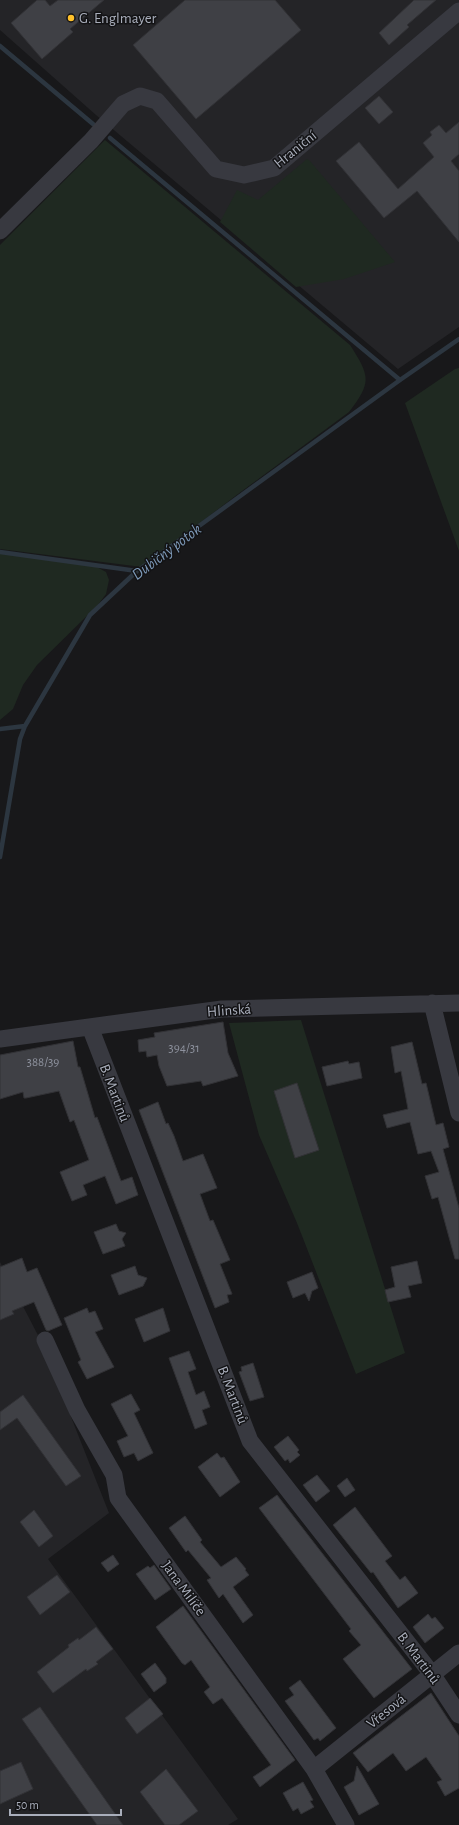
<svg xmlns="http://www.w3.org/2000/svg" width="459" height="1825" viewBox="0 0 459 1825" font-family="'Alegreya Sans',sans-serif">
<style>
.built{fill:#242427}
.green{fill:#1f2921}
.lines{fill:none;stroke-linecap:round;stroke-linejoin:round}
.stream{stroke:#2c3640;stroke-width:4.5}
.building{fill:#3f4045;stroke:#323236}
.minor{stroke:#383940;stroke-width:17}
.poi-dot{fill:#ffc12b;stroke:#131315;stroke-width:1.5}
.labels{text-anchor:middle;stroke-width:3;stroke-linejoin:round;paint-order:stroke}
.number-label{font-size:13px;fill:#8e929e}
.poi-label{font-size:15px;fill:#a9aebb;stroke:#131315;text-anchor:start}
.street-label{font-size:15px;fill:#a9aebb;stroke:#131315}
.water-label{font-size:16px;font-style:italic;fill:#7e9ab9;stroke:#131315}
</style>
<rect width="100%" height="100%" fill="#18181a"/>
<path class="built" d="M0 0H459V327L398 369 96 115 0 30Z
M0 1262 41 1341 109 1513 48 1559 238 1819 228 1825H0Z"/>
<path class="green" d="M105 140 350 345C370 376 372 382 349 412L238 494 142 567 0 549V245Z
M307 159 310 161 395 262 344 279 296 287 220 222 237 190 258 200Z
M459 368V551L405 403 455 369Z
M0 553 93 565 106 572 109 580 106 594 97 606 37 665 23 685 13 709 0 720Z
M301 1020 405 1353 356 1374 297 1223 259 1135 229 1023Z"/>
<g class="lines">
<path class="stream" d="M0 46 93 124
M110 138 400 380
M0 552 137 571
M0 729 25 726
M0 857 20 739 25 726 90 615 137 571 400 380 459 339"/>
</g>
<path class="building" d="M37 0H45L50 6 58 0H104L70 29 73 32 42 59 11 23Z
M185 0H275L301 30 196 119 133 45Z
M414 0H436L407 25 409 27 389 45 379 33Z
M379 96 393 112 379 124 365 108Z
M459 122V154L451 161 459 171V242L417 191 384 218 336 161 359 142 398 189 434 157 423 143 432 135 430 132 439 125 446 133Z
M223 1022 228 1053 238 1076 203 1086 201 1081 167 1086 159 1066 157 1055 147 1057 146 1051 139 1052 138 1040 155 1037 154 1033Z
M73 1041 78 1067H80L95 1118 97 1117 121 1181 132 1177 138 1195 116 1204 105 1176 83 1185 87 1195 72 1201 60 1172 89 1160 74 1120 70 1122 59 1091 26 1098H24L23 1092 0 1099V1055Z
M412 1042 422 1084 426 1083 436 1125 443 1123 449 1147 443 1149 459 1208V1259H455L438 1197 432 1199 425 1176 439 1172 431 1151 418 1154 410 1122 387 1128 383 1115 408 1109 401 1071 395 1073 391 1047Z
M348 1061 349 1064 359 1062 362 1078 327 1086 322 1067Z
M297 1083 319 1150 295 1158 274 1091Z
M158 1102 166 1124 168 1123 174 1136 183 1161 203 1154 217 1188 200 1194 210 1221 213 1220 230 1260 220 1264 232 1294 227 1295 229 1302 215 1308 139 1110Z
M116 1224 119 1231 126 1233 122 1239 125 1246 103 1254 94 1232Z
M22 1258 27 1272 37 1268 62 1325 48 1331 46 1330 34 1302 12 1311 14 1314 0 1320V1267Z
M417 1261 422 1283 408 1286 411 1297 388 1302 385 1290 395 1287 391 1267Z
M135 1266 138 1275 147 1278 143 1286 119 1295 111 1275Z
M312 1272 318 1288 312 1291 309 1301 305 1293 293 1298 287 1282Z
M87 1308 89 1313 95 1311 103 1329 95 1332 114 1367 87 1379 78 1362 81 1360 64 1318Z
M163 1308 170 1331 144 1342 135 1319Z
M189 1351 196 1369 188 1372 196 1395 204 1391 210 1407 202 1410 207 1424 195 1429 169 1358Z
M253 1363 264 1397 250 1401 239 1372 242 1371 241 1367Z
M131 1394 140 1410 134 1413 153 1453 138 1461 134 1453 124 1457 117 1441 128 1436 111 1404Z
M23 1395 81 1476 66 1486 17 1418 0 1430V1412Z
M288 1436 299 1450 297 1452 300 1455 290 1463 288 1459 285 1461 274 1447Z
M217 1453 221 1458 224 1457 240 1482 220 1497 198 1467Z
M317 1475 330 1491 316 1502 303 1485Z
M347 1478 355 1490 345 1497 337 1486Z
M277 1495 412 1669 374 1698 343 1659 361 1645 349 1631 351 1629 259 1508Z
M355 1507 392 1556 385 1561 400 1580 405 1576 418 1593 398 1608 373 1572 371 1573 333 1525Z
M34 1510 53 1536 39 1547 20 1522Z
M185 1516 202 1540 200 1542 221 1567 236 1557 246 1569 245 1570 249 1575 233 1587 253 1615 243 1623 223 1594 219 1598 207 1580 211 1578 188 1550 186 1552 169 1528Z
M113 1555 119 1564 108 1572 101 1563Z
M154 1565 171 1589 155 1600 136 1574 148 1566 150 1568Z
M57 1575 70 1592 40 1615 27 1597Z
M183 1606 295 1760 260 1787 253 1777 271 1765 222 1698 213 1704 204 1692 210 1687 191 1660 185 1665 182 1663 156 1627Z
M428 1614 432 1619 435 1617 444 1628 425 1643 413 1627Z
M96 1627 113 1649 96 1662 98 1664 87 1671 86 1669 53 1693 37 1672 69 1647 68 1645 78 1638 79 1640Z
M155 1663 166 1678V1683L154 1692 141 1674Z
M300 1680 336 1728 320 1741 318 1738 314 1740 285 1701 294 1695 289 1688Z
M431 1693 459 1736V1788L445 1796 437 1782 442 1780 426 1757 406 1771 393 1753 368 1772 353 1753Z
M150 1698 163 1714 137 1734 125 1718Z
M40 1707 76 1758 123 1825H97L22 1719Z
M21 1762 33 1789 0 1804V1771Z
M357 1766 379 1804 359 1815 344 1787 354 1781Z
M166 1769 198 1811 179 1825H165L140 1792Z
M303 1782 313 1800 310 1801 314 1807 301 1814 298 1808 293 1811 283 1793Z"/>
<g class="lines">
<path class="minor" d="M0 231 91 141 123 104 140 96 157 101 216 169 244 175 274 168 459 11
M432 1003 459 1113
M90 1027 250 1441 432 1674 459 1715
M0 1039 222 1009 459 1003
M45 1340 77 1410 114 1475 118 1498 314 1769 346 1825
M314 1769 459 1653"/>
</g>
<circle class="poi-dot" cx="71" cy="18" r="4"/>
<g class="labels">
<g class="number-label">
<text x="184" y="1052">394/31</text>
<text x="43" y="1066">388/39</text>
</g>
<g class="poi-label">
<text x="79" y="23">G. Englmayer</text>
</g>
<g class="street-label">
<text transform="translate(295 149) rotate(-39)" y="5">Hraniční</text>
<text transform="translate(229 1010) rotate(-4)" y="5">Hlinská</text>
<text transform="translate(115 1093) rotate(69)" y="5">B. Martinů</text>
<text transform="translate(233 1395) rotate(69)" y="5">B. Martinů</text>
<text transform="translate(184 1588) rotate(54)" y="5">Jana Milíče</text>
<text transform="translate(419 1658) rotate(53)" y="5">B. Martinů</text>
<text transform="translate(386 1711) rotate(-39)" y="5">Vřesová</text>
</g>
<g class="water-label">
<text transform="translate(166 551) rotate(-37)" y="6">Dubičný potok</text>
</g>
</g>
<path d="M10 1809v6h111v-6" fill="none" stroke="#a9aebb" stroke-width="2"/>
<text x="16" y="1809" font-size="12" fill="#a9aebb" stroke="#131315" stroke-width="3" paint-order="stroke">50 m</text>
</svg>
